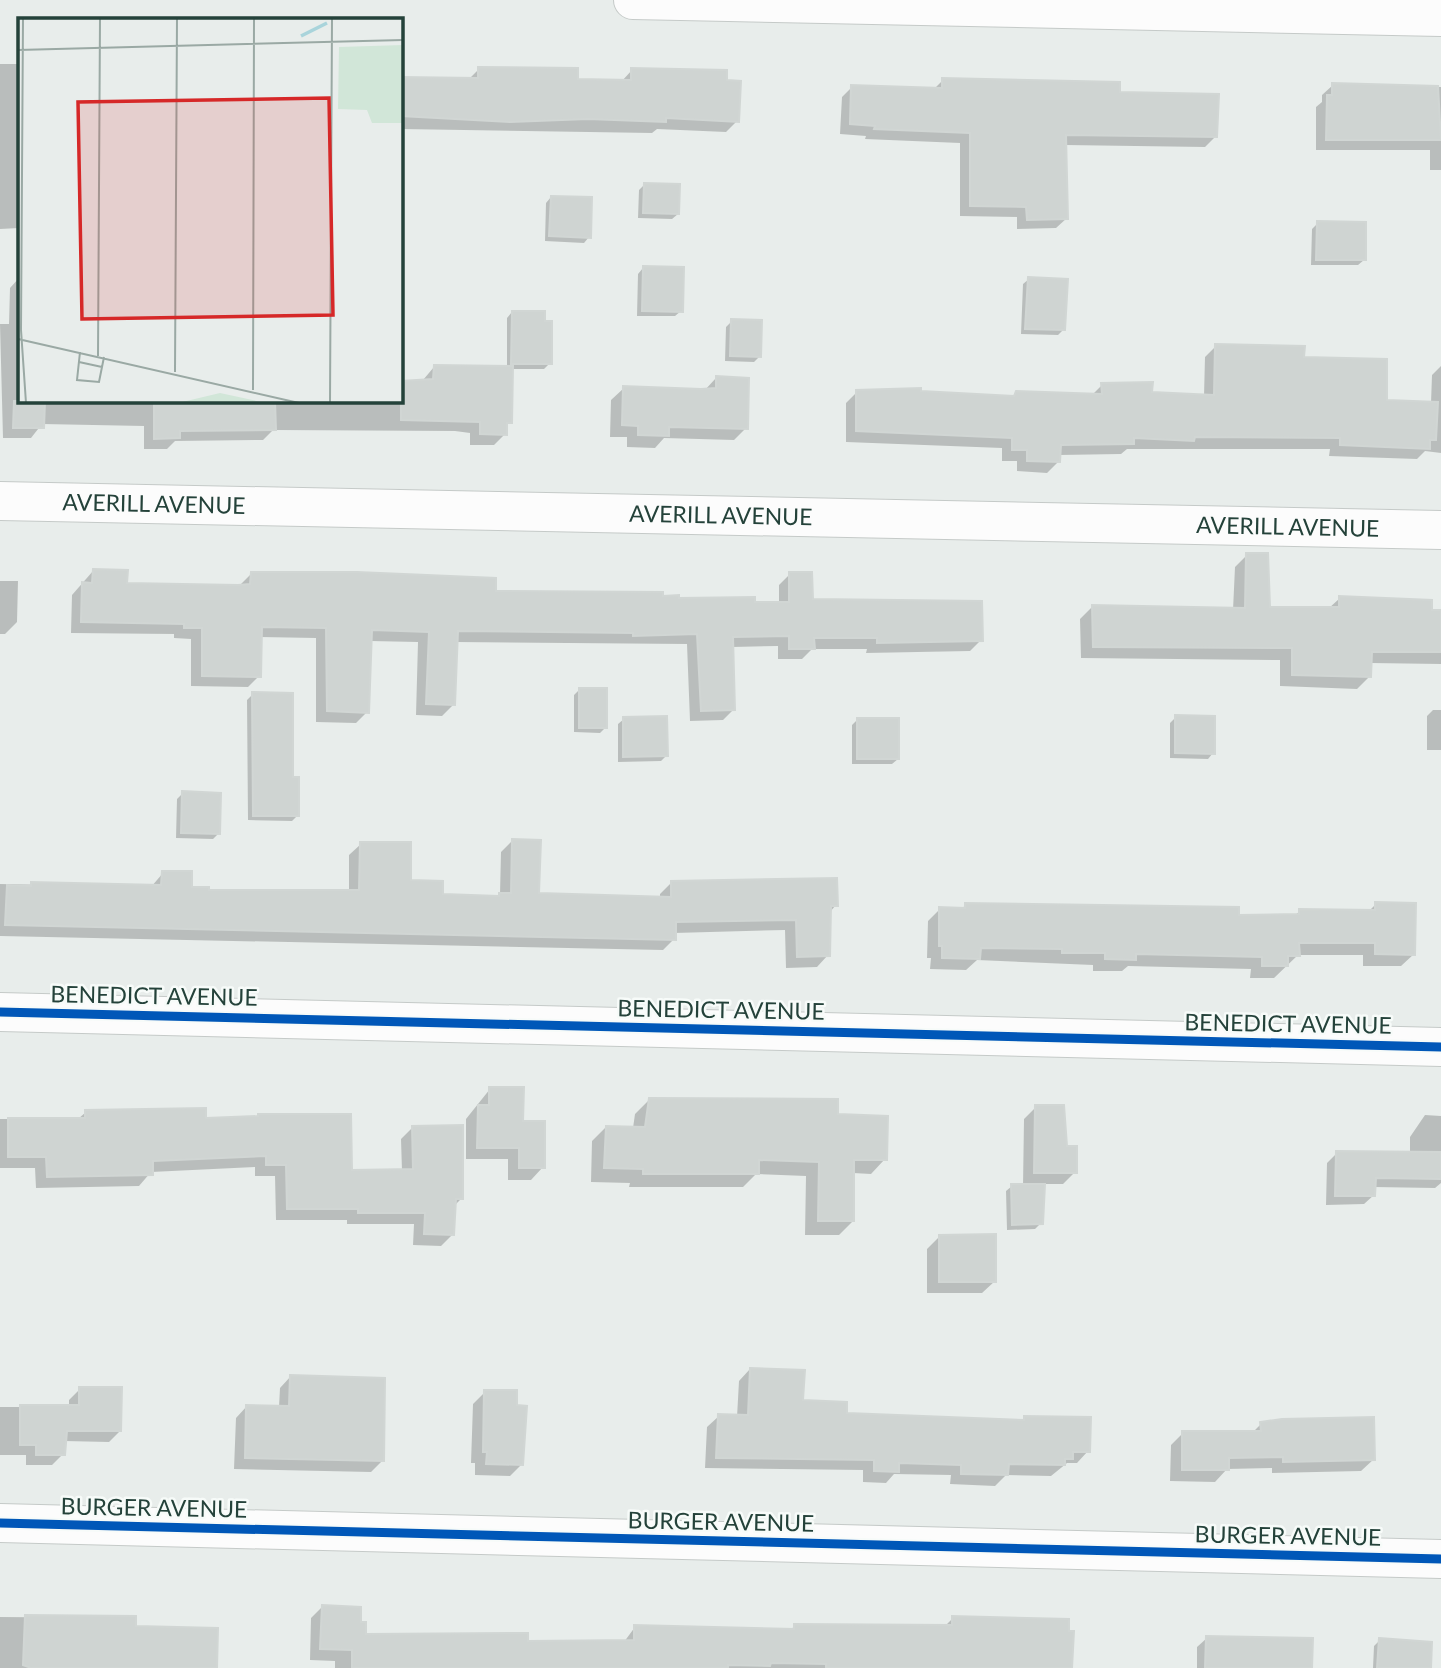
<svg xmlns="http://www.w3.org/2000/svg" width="1441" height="1668" viewBox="0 0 1441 1668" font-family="Lato,sans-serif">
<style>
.shadow{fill:#0003}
.building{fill:#cfd4d2;stroke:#d1d6d4;stroke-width:2}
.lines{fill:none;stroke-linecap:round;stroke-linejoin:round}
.minor-casing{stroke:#c5cac8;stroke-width:40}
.minor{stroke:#fcfcfc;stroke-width:38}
.cycleway-casing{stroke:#f7fbf9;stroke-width:13}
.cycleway{stroke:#0057b8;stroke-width:9}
.labels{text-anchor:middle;stroke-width:5;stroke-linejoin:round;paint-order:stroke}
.street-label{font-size:23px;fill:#24423a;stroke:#f7fbf9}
.inset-river{fill:none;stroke:#a9d4db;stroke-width:3.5}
.inset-road{fill:none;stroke:#9aa9a4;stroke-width:2}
.view{fill:#d62828;fill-opacity:0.15;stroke:#d62828;stroke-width:3.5}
.inset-edge{fill:none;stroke:#24423a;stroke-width:3.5}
</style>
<rect width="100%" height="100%" fill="#e8edeb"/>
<path class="shadow" d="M0 64H19V228L0 229Z
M479 69 576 81 621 82 632 70 725 82 737 121 726 132 657 129 652 133 401 129V78L468 80Z
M943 80 1118 83V93L1215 137 1205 147 1065 145 1067 218 1056 228 1017 229V217L960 216V143L865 139 866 136 840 134 842 97 852 87 933 90Z
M1333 85 1441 87V170H1430V150H1316V107L1322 102V95Z
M645 184 678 214 672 219 638 218 639 190Z
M551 197 589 237 584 243 545 241 546 203Z
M1318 223 1364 260 1358 265H1311L1312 229Z
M643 268 681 311 675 316H637L638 274Z
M19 278V401H401V380H423L434 367 507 368V318L512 312 550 363 544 369H511L510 422 505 427V434L494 445H470V433L455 431 273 430 263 440 175 441 167 449H144V426L42 424 31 438H3L0 324H9L10 288Z
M1029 279 1063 330 1058 335 1021 334 1023 284Z
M732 321 760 356 754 362 725 361 726 327Z
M1216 346 1303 358 1385 402 1431 403 1432 375 1441 366V453L1425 451 1417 459 1329 456 1330 449H1127L1121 454 1059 455 1058 462 1047 473 1017 471V461H1002V448L846 442V403L857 392 1012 398 1017 392 1092 395 1102 385 1151 394 1204 396 1205 357Z
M716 378 746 428 734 440 664 438 655 448 627 447V437H610L611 400 624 388 704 391Z
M1247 555 1269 609H1328L1340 598 1441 612V664L1370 663 1369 677 1357 689 1280 686V660L1081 658 1080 619 1092 607 1233 610 1235 567Z
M93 571 125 585 238 587 251 574 494 593 753 604 779 603V585L790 574 811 601 981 640 970 651 866 653 867 649H812L802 659H778V646L732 647 734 709 723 720 690 721 687 644 455 642 453 705 442 716 416 715 418 642 370 641 367 712 356 723 316 722V638L260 637 259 676 248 687 191 686V639L174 638V634L71 633 72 595Z
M0 581H18L17 622 5 634H0Z
M579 690 606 727 600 733 574 732V695Z
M253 694 291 779 297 816 292 821 248 820 247 700Z
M1433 710H1441V750H1427V716Z
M1176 717 1213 753 1208 759 1170 758V723Z
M624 719 666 756 661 761 618 762V724Z
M858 719 898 759 892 764H852V725Z
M183 793 219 833 213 839 176 838 177 799Z
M512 841 538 895 660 898V894L671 883 836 905 829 913 828 955 817 967 786 968 785 930 674 933V939L663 950 0 936V884L151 887 163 873 190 888 207 892 349 891V855L361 844 409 882 441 896 496 898 500 894 501 852Z
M1376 904 1414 954 1401 966H1363V955H1298L1274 978H1250L1251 969 1128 966 1122 971H1093V965L977 960 966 970 930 969 931 958H927L928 921 940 909H961L966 905 1237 917 1294 916 1300 911 1368 912Z
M490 1089 521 1123 543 1167 531 1180H508V1159H466V1119Z
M649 1100 836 1116 885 1159 871 1174 853 1173V1221L839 1235H805L806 1176 756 1174 743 1187H629L630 1183 591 1182 592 1141 606 1127 633 1128 635 1114Z
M1036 1107 1065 1148 1075 1172 1063 1184H1043L1041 1223 1035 1229 1007 1230 1006 1191 1012 1186H1023L1024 1119Z
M86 1112 205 1120 350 1171H402L401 1139 413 1127 462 1198 454 1206 453 1234 441 1246 413 1245 414 1224H347V1220H276L275 1176H255V1167L151 1172 139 1186 36 1188 35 1168H0V1119H78Z
M1425 1115 1441 1116V1183L1435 1188 1374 1187V1195L1364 1204 1326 1205 1327 1163 1337 1153H1410V1137Z
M939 1237 995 1281 982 1293H927V1249Z
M750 1369 802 1402 845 1415 1020 1422 1025 1417 1088 1451 1077 1463H1067L1051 1476 1006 1475 995 1486 950 1484 951 1475 894 1474 886 1483 863 1482V1470L705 1468 707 1427 719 1416 737 1417 739 1381Z
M291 1376 383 1460 371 1472 234 1469 236 1418 247 1406 279 1407 280 1388Z
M80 1389 120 1431 109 1442 64 1441 63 1454 52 1465H26V1455H0V1407H69V1400Z
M485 1392 522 1464 510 1476 475 1475V1463H471L473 1404Z
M1261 1424 1374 1459 1361 1471 1272 1473V1468L1227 1469 1215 1482 1170 1481 1171 1445 1183 1433H1252Z
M322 1607 359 1624 364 1636 526 1643 624 1642 635 1627 790 1630 795 1626 944 1627 953 1618 1070 1668H335V1661L310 1660 311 1618Z
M0 1617 135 1618 134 1628 216 1668H0Z
M1207 1638 1310 1668H1197V1647Z
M1380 1640 1429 1668H1373L1374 1646Z"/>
<path class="building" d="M478 67 578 68V79L631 80V68L727 70V80L741 81 739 122 666 118V122L588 119 510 122 401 116V77L478 78Z
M942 78 1120 82V92L1219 94 1217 137 1066 135 1068 219 1027 220 1026 207 970 206V133L874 129 875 126 850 124 851 85 942 88Z
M1332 83 1438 86 1441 140H1326L1327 95H1332Z
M644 183 680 184 679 214 643 213Z
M551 196 592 197 591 238 549 236Z
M1317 221 1366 222V260H1316Z
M643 266 684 267 683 312 642 311Z
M1028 277 1068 279 1065 330 1025 329Z
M512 311H545V321H552V364H511Z
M731 319 762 320 761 357 730 356Z
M1215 344 1305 346 1304 357 1387 359V400L1438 402 1436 440H1430V449L1340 445V438L1195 437 1194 441 1134 438V444L1061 445 1060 462 1027 461V450H1012V438L856 431V390L921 388V391L1014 396 1016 391 1102 394 1101 383 1153 382 1152 392 1214 395Z
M434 365 513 366 512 423H507V435L480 434V422L401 420V381L433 379Z
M716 376 749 378 748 429 669 427V436L638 435V426L622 425 623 386 701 389 716 388Z
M14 401H45L44 428H13Z
M154 401H275L276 430 180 431V438L154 439Z
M1246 553H1268L1270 607H1339V596L1432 600V610H1441V652H1372L1371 677 1292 675V648L1093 647 1092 605 1245 608Z
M93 569 128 570 127 583 238 585 250 584 251 572H357L496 578V591L663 592V596L679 595V598L755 597V602H789V572H812L813 599 982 601 983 641 877 643V638H814L815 649H789V636L733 637 735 710 701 711 697 634 633 636V633L458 631 455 705 426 704 429 632 372 630 369 713 327 711 326 628 262 627 261 677 202 676V628H184V624L81 622 82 582 92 583Z
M579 688H607V728H579Z
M252 692 293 693V777H299V816H253Z
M1175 715 1215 716V754L1175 753Z
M667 716 668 756 623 757V717Z
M857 718H899V759H857Z
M182 791 221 793 220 834 181 833Z
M512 839 541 840 539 893 671 897V881L837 878 838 906H831L830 956 797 957 796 920 676 922V940L5 925 7 885 31 886V882L161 885 162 871H192V887H209V890H359L360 842H411V880L443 881V894L499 896V893H511Z
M1375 902 1416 903 1415 955 1375 954V943H1299L1300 956H1288V966H1262V957L1136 954V960L1105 959V953H1062V949L981 948 980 959 942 958V946H939V907L965 908V903L1239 907V915L1299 914V909L1375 910Z
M489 1087H524L523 1121H545V1168H519V1148H477L478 1105H489Z
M649 1098 838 1099V1114L888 1116 887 1160H854V1221H818L819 1162 759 1160V1174H643V1169L604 1168 606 1126 645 1127Z
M1035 1105H1064L1067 1146H1077V1173H1034Z
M206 1108V1118L258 1116V1114H351L352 1170 413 1169 412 1126 463 1125V1199H456L454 1235 424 1234 425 1213H358V1209H287L286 1165H266V1156L153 1161V1175L47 1177 46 1157H8V1118H85V1110Z
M1336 1151 1441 1152V1179L1376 1178 1375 1196H1335Z
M1011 1184H1045L1043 1224 1012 1225Z
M996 1234V1282H939V1235Z
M750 1368 805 1370 803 1400 847 1402V1413L1024 1420V1416L1091 1417 1090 1452H1073V1459H1065V1465L1009 1464 1008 1475 961 1474V1465L899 1463V1472L874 1471V1460L716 1458 718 1414 748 1415Z
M290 1375 385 1378 384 1461 245 1458 246 1405 289 1406Z
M79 1387H122L121 1431H67L65 1455H36V1445H20V1405H79Z
M484 1390H517V1405L527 1406 523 1465 486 1464 487 1452H483Z
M1374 1417 1375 1460 1283 1462V1457L1229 1458V1470H1182V1431H1261L1260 1422 1282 1419Z
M322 1605 361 1607V1622H366V1634L528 1633V1641L634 1640V1625L794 1629V1624L952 1625V1616L1069 1619V1631H1074L1072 1668H826V1664L771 1663 770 1666 728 1665V1668H352V1650L320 1649Z
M25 1615 136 1616V1626L218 1628 217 1668H31L23 1665Z
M1206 1636 1313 1638 1312 1668H1205Z
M1379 1638 1432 1642 1431 1668H1377Z"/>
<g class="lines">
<defs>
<g id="minor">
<path d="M633 0 1441 17"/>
<path id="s1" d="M0 501 1441 530"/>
<path d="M0 1012 1441 1047"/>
<path d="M0 1523 1441 1559"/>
</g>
</defs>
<use href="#minor" class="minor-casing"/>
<use href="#minor" class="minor"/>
<defs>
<path id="cycleway" d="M0 1012 1441 1047
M0 1523 1441 1559"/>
</defs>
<use href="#cycleway" class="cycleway-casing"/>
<use href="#cycleway" class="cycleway"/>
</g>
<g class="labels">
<g class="street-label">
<text dy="8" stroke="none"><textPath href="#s1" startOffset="154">AVERILL AVENUE</textPath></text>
<text dy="8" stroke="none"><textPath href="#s1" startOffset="721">AVERILL AVENUE</textPath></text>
<text dy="8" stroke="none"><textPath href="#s1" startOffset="1288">AVERILL AVENUE</textPath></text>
<text transform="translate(154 996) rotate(1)" y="8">BENEDICT AVENUE</text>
<text transform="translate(721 1010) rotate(1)" y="8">BENEDICT AVENUE</text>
<text transform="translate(1288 1024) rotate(1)" y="8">BENEDICT AVENUE</text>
<text transform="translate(154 1508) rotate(1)" y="8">BURGER AVENUE</text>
<text transform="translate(721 1522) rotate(1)" y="8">BURGER AVENUE</text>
<text transform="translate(1288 1536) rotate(1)" y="8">BURGER AVENUE</text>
</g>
</g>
<g transform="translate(18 18)">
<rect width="385" height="385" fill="#e8edeb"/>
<path d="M385 27V105H354L349 92 320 91 321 29ZM202 375 248 385H160Z" fill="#d1e6d8"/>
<path class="inset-river" d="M283 18 309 5"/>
<path class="inset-road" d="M5 0 3 312 8 385M0 32 385 22M0 321 281 385M62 334 59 362 81 364 86 339M80 338 82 0M61 344 84 349M157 354 159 0M235 372 236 0M312 385 314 0"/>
<path class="view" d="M311 80 315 297 64 301 60 84Z"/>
<rect width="385" height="385" class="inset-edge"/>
</g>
</svg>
